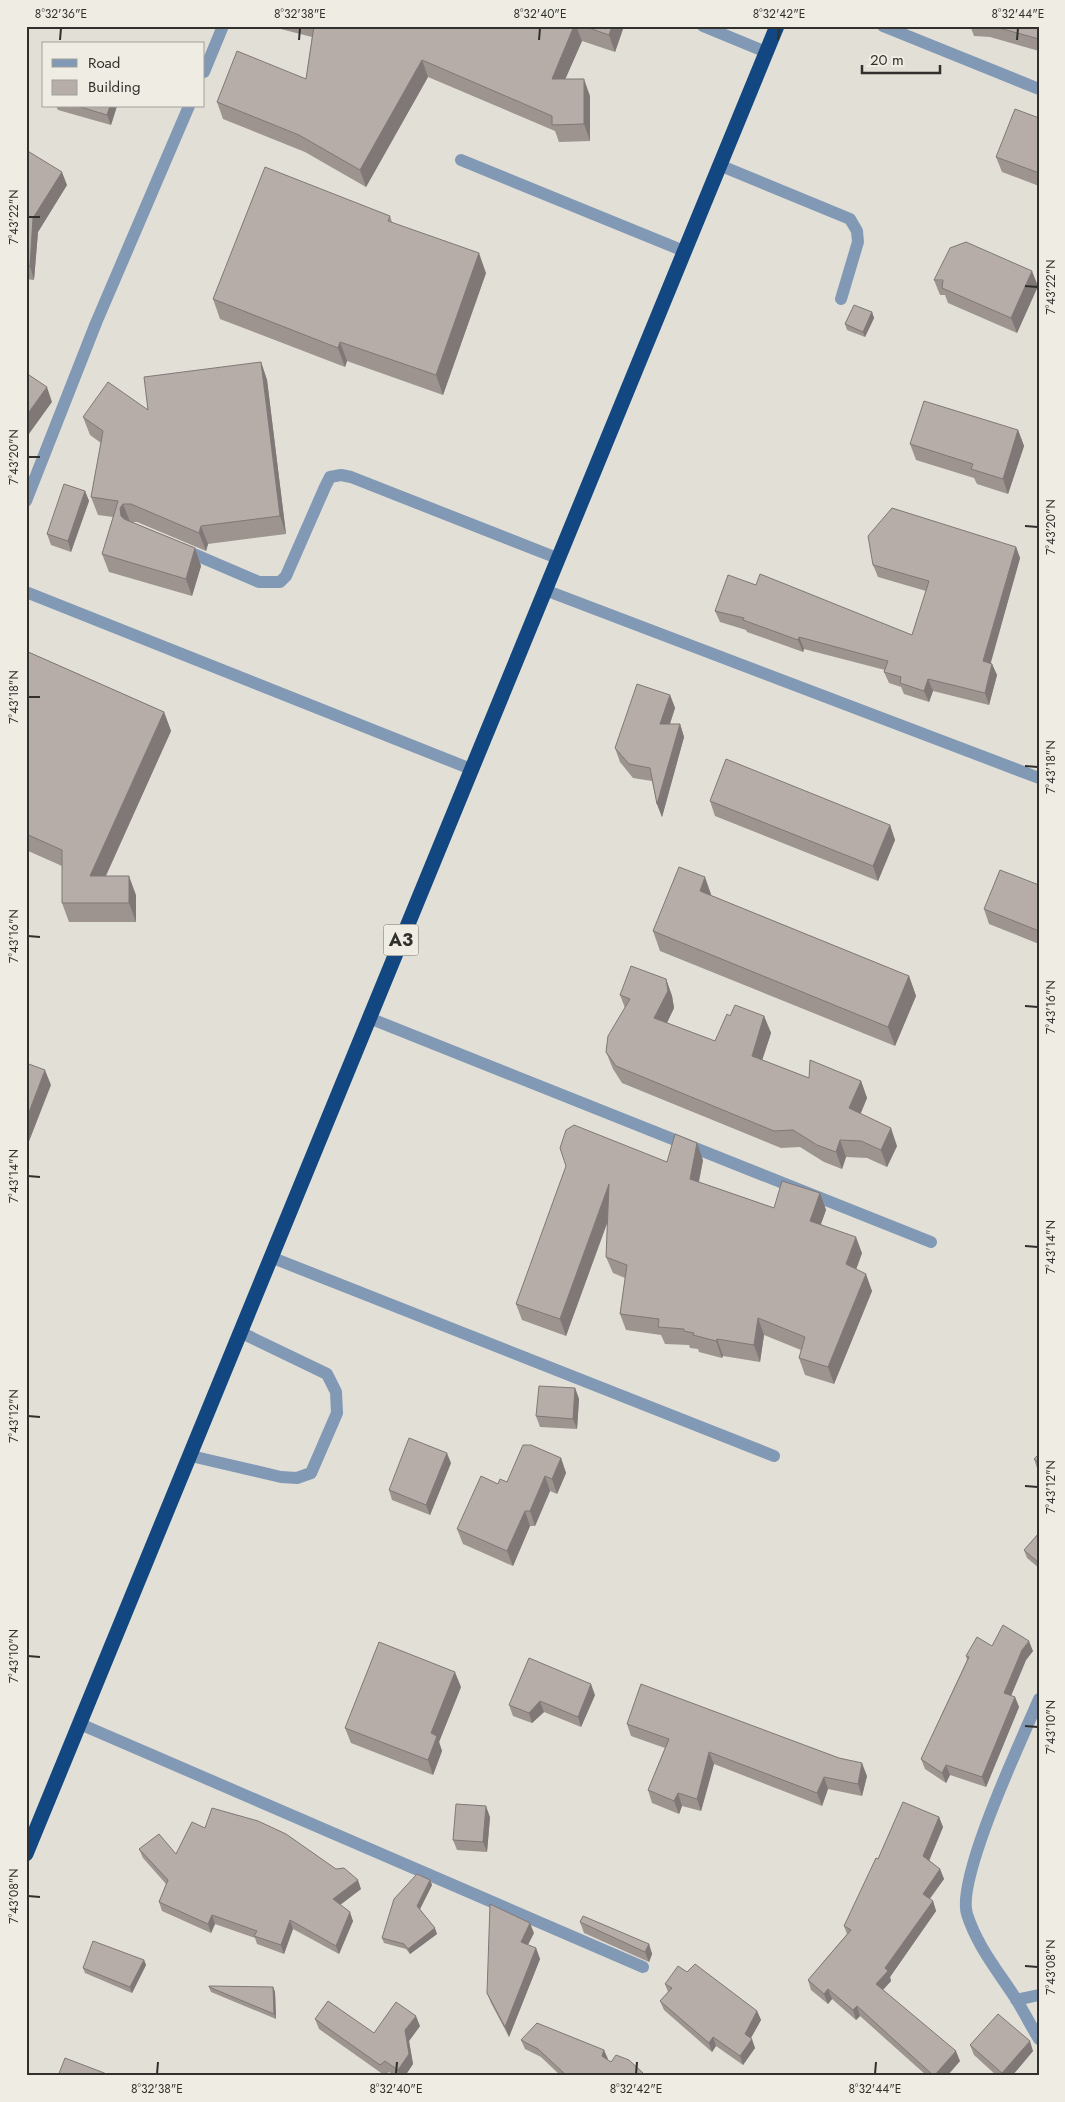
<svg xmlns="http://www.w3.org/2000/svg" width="1065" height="2102" viewBox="0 0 1065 2102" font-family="Jost,sans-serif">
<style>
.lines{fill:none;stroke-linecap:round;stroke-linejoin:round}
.minor{stroke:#8299b6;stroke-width:12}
.highway{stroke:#124781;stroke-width:15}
.wall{fill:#9d9490}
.shaded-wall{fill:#7f7876}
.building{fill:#b6aca8;stroke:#7f7876}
.ticks{fill:none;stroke:#31302c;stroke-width:2}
.labels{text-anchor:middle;stroke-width:5;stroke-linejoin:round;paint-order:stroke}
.shield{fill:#eeece3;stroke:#6a6863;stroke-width:1}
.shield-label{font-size:18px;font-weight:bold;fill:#31302c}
.neatline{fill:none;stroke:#31302c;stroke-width:2}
.ticks-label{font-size:12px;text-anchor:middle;fill:#31302c}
</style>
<rect width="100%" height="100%" fill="#e1dfd6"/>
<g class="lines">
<path class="minor" d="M703 26 766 52
M883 26 1039 89
M204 72 223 26
M461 160 684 251
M719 165 850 219 857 231 858 242 841 299
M26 501 96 323 189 106
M182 549 259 582H280L286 576 325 487 330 477 341 475 351 477 557 558
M545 590 1039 778
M26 592 471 769
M369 1018 931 1242
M273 1258 774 1456
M191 1456 281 1477 297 1478 311 1473 337 1413 336 1392 327 1374 242 1333
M1039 1699C1022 1739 956 1878 967 1914 977 1946 998 1971 1016 1999 1024 2012 1031 2026 1039 2039
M80 1724 643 1967
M1016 2000 1039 1995"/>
<path class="highway" d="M26 1854 777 26"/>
</g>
<path class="wall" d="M269 26H624L615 52 582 41 565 79 590 96V141L559 142 555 131 428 77 366 187 305 152 223 119 217 102 306 79 312 37Z
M955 26H1039V51L990 37 974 36 971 28Z
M56 106H117L111 125 58 110Z
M1039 118V186L1002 172 996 157Z
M26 150 67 185 38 232 34 280 26 279Z
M390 216 392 222 486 273 443 395 347 361 345 367 220 319 213 299Z
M934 280 1038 286 1017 333 948 303 945 295H940Z
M872 312 874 318 865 337 847 330 845 324Z
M261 362 267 380 286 534 208 544 206 551 137 522H132L195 548 201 566 192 596 109 572 102 554 113 517 98 515 91 497 101 443 90 435 83 417 148 410Z
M1018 430 1024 446 1008 494 977 484 974 478 916 460 910 444Z
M85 491 89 501 71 552 51 545 47 534Z
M1016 547 1020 558 990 663 992 664 997 675 989 705 933 691 929 702 904 694 901 687 889 683 884 672 885 670 804 649 803 652 747 632 746 630 720 622 715 611 756 585 912 635 926 591 878 577 873 565Z
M26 651 164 712 171 731 106 876 136 895V922H69L62 903V866L26 850Z
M670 695 675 708 670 724H680L684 737 662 817 657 804 652 781 633 778 620 762 615 748Z
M710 801 890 825 895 840 878 881 715 816Z
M1039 885V944L989 924 984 909Z
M712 896 909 976 916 996 895 1046 660 951 653 931Z
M666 979 672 996 674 1008 667 1023 715 1041 730 1016H764L771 1033 762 1060 809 1078 861 1081 867 1098 860 1114 897 1146 887 1167 867 1158 846 1157 842 1169 824 1162 800 1147 781 1148 622 1083 613 1069 606 1052 625 1008 620 995Z
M703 1160 699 1182 774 1208 820 1193 826 1210 821 1224 862 1253 856 1269 872 1291 834 1384 805 1375 799 1358 801 1350 764 1335 760 1362 723 1356 722 1358 699 1352 698 1349 690 1348 689 1345 665 1344 661 1335 626 1330 620 1314 625 1278 613 1273 606 1257 608 1221 566 1336 522 1320 516 1304 667 1162Z
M575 1388 579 1399 577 1429 540 1427 536 1416Z
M1039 1454V1469L1037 1468 1034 1459Z
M561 1458 566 1473 557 1494 550 1491 535 1526H530L513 1566 463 1544 457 1529 498 1484 507 1482Z
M451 1463 430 1515 392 1500 389 1490Z
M1039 1533V1568L1027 1558 1024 1550Z
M992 1646 1033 1651 1026 1660 1011 1696 1015 1697 1019 1707 986 1787 950 1775 946 1783 925 1769 921 1759 967 1660 966 1656Z
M461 1687 439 1742 442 1751 433 1775 351 1743 345 1728Z
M595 1695 581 1727 544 1712 532 1723 513 1716 509 1705Z
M627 1724 867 1776 862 1796 828 1789 822 1806 714 1764 701 1811 682 1806 679 1814 652 1803 648 1790 665 1748 631 1736Z
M490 1817 487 1852 457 1850 453 1840Z
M939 1817 943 1827 929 1860 940 1869 944 1879 930 1899 933 1901 936 1911 890 1977 891 1981 883 1990 960 2061 947 2076H927L860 2016 856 2020 832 1999 828 2004 811 1990 808 1980 847 1934 844 1926 878 1859Z
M205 1828 361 1889 340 1905 353 1921 339 1954 293 1929 284 1954 257 1944 255 1938 215 1924 211 1933 162 1911 159 1902 166 1884 143 1858 139 1849 176 1854Z
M430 1880 432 1885 420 1909 437 1934 410 1954 406 1949 384 1943 382 1938Z
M580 1922 649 1944 652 1954 649 1962 584 1933Z
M534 1933 528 1945 536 1948 540 1959 509 2037 491 2003 487 1993Z
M144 1960 146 1965 132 1993 85 1973 83 1968Z
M687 1972 757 2011 761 2020 751 2038 755 2048 743 2065 716 2046 712 2052 664 2010 660 2001 668 1992 665 1984Z
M209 1987H273L275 1992 276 2019 211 1992Z
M315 2019 374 2033 420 2026 409 2041 413 2064 405 2076H395L389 2072 384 2075 319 2029Z
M521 2040 604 2050 607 2060 644 2076H561L541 2057 525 2049Z
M970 2045 1033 2051 1012 2076H997L974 2055Z"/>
<path class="shaded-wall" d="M574 26H576L582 41 558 96 552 79Z
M612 26H624L615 52 609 35Z
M422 60 428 77 366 187 360 170Z
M584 79 590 96V141L584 124Z
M110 106H117L111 125 107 115Z
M62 172 67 185 38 232 34 280 30 266 33 218Z
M479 253 486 273 443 395 436 375Z
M1032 271 1038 286 1017 333 1011 318Z
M872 312 874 318 865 337 863 332Z
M340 342 347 361 345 367 338 348Z
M261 362 267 380 286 534 280 516Z
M47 387 52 402 26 438V416Z
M1018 430 1024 446 1008 494 1003 479Z
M85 491 89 501 71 552 68 541Z
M123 504 130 522 121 516 120 508Z
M201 526 208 544 206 551 199 533Z
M1016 547 1020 558 988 673 983 661Z
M195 548 201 566 192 596 186 579Z
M799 637 804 649 803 652 798 640Z
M992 664 997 675 989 705 985 693Z
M928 679 933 691 929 702 924 691Z
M670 695 675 708 665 738 660 724Z
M164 712 171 731 97 895 90 876Z
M680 724 684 737 662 817 657 804Z
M890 825 895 840 878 881 873 866Z
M129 876 136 895V922L129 903Z
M705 877 712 897 700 891Z
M909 976 916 996 895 1046 888 1027Z
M666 979 672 996 674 1008 661 1035 654 1018Z
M764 1016 771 1033 758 1073 752 1056Z
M45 1070 51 1085 28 1144 26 1138V1120Z
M861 1081 867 1098 856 1125 849 1108Z
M891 1128 897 1146 887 1167 881 1150Z
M840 1140 846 1157 842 1169 836 1152Z
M697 1143 703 1160 696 1195 690 1179Z
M609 1184 615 1201 566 1336 560 1319Z
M820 1193 826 1210 816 1237 810 1221Z
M856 1237 862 1253 852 1281 846 1264Z
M866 1274 872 1291 834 1384 828 1367Z
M758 1318 764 1335 760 1362 754 1345Z
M717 1339 723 1356 722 1358 716 1341Z
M575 1388 579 1399 577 1429 573 1419Z
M447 1453 451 1463 430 1515 426 1505Z
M561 1458 566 1473 557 1494 552 1479Z
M545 1476 550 1491 535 1526 530 1511Z
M525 1511 530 1526 513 1566 507 1551Z
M1029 1641 1033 1651 1026 1660 1008 1703 1004 1693 1022 1650Z
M455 1672 461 1687 439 1742 442 1751 433 1775 428 1760 431 1733Z
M591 1684 595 1695 581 1727 578 1717Z
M1015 1697 1019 1707 986 1787 982 1777Z
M540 1701 544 1712 532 1723 529 1713Z
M709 1752 714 1764 701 1811 697 1799Z
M862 1763 867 1776 862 1796 858 1784Z
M946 1765 950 1775 946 1783 942 1773Z
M824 1777 828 1789 822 1806 817 1793Z
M678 1793 682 1806 679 1814 674 1801Z
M486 1806 490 1817 487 1852 483 1842Z
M939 1817 943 1827 927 1866 923 1856Z
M940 1869 944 1879 926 1903 923 1894Z
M358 1880 361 1889 336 1908 333 1899Z
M430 1880 432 1885 419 1911 417 1906Z
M933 1901 936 1911 890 1977 891 1981 879 1994 876 1984 885 1968Z
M350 1912 353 1921 339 1954 336 1946Z
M212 1915 215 1924 211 1933 208 1924Z
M290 1920 293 1929 284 1954 281 1945Z
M530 1923 534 1933 524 1952 521 1942Z
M435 1928 437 1934 410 1954 408 1949Z
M649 1944 652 1954 649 1962 645 1952Z
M536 1948 540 1959 509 2037 505 2027Z
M144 1960 146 1965 132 1993 130 1987Z
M273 1987 275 1992 276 2019 274 2014Z
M828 1989 832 1999 828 2004 824 1994Z
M857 2006 860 2016 856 2020 853 2010Z
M757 2011 761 2020 748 2043 745 2034Z
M416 2016 420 2026 409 2041 413 2064 405 2076H400L398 2070 405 2030Z
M713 2037 716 2046 712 2052 709 2043Z
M752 2039 755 2048 743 2065 740 2056Z
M1030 2041 1033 2051 1012 2076H1003L1002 2073Z
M604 2050 608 2059 605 2065 602 2056Z
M956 2051 960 2061 947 2076H934Z"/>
<path class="building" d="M314 26H574L552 79H584V124L552 125V116L422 60 360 170 299 135 217 102 237 51 306 79Z
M583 26H612L609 35Z
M992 26H1039V39Z
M77 106H110L107 115Z
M1015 109 1039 118V173L996 157Z
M26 150 62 172 33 218 30 266H26Z
M265 167 390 216 388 221 479 253 436 375 340 342 338 348 213 299Z
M966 242 1032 271 1011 318 942 288 943 280H934L950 248Z
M854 305 872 312 863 332 845 324Z
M261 362 280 516 201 526 199 533 131 504H123L120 508 121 516 124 519 195 548 186 579 102 554 118 501 91 497 103 431 83 417 108 382 148 410 144 377Z
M26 373 47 387 26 416Z
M924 401 1018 430 1003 479 971 469 973 464 910 444Z
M64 484 85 491 68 541 47 534Z
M892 508 1016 547 983 661 992 664 985 693 928 679 924 691 900 683 901 677 884 672 888 661 799 637 798 640 743 620 744 618 715 611 728 575 756 585 760 574 912 635 929 581 873 565 868 536Z
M26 651 164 712 90 876H129V903H62V850L26 834Z
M637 684 670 695 660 724H680L657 804 650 768 629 764 615 748Z
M726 759 890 825 873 866 710 801Z
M679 867 705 877 700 891 909 976 888 1027 653 931Z
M1000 870 1039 885V931L984 909Z
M631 966 666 979 668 991 654 1018 715 1041 727 1014 730 1016 735 1005 764 1016 752 1056 809 1078 810 1060 861 1081 849 1108 891 1128 881 1150 861 1141 840 1140 836 1152 817 1145 793 1130 774 1131 616 1066 606 1052 608 1036 630 999 620 995Z
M26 1063 45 1070 26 1120Z
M574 1125 667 1162 675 1134 697 1143 690 1179 774 1208 782 1181 820 1193 810 1221 856 1237 846 1264 866 1274 828 1367 799 1358 805 1337 758 1318 754 1345 717 1339 716 1341 693 1335 694 1333 684 1331V1329L658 1327 659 1319 620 1314 627 1265 606 1257 609 1184 560 1319 516 1304 566 1166 560 1148 566 1130Z
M539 1386 575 1388 573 1419 536 1416Z
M409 1438 447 1453 426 1505 389 1490Z
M523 1445H531L561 1458 552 1479 545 1476 530 1511H525L507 1551 457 1529 481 1476 498 1484 500 1479 507 1482Z
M1039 1454V1463L1034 1459Z
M1039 1533V1563L1024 1550Z
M1003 1625 1029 1641 1022 1650 1004 1693 1015 1697 982 1777 946 1765 942 1773 921 1759 969 1657 966 1656 977 1637 992 1646Z
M379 1642 455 1672 431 1733 437 1736 428 1760 345 1728Z
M529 1658 591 1684 578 1717 540 1701 529 1713 509 1705Z
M641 1684 839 1758 862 1763 858 1784 824 1777 817 1793 709 1752 697 1799 678 1793 674 1801 648 1790 669 1739 627 1724Z
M903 1802 939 1817 923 1856 940 1869 923 1894 933 1901 885 1968 888 1971 876 1984 956 2051 934 2076 857 2006 853 2010 828 1989 824 1994 808 1980 851 1930 844 1926 876 1858 878 1859Z
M456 1804 486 1806 483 1842 453 1840Z
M212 1808 258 1821 286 1834 336 1869 344 1868 358 1880 333 1899 350 1912 336 1946 290 1920 281 1945 254 1936 257 1931 212 1915 208 1924 159 1902 168 1880 139 1849 159 1834 176 1854 192 1822 205 1828Z
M417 1874 430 1880 417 1906 435 1928 408 1949 404 1944 382 1938 394 1899Z
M490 1904 530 1923 521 1942 536 1948 505 2027 487 1993Z
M583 1916 649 1944 645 1952 580 1922Z
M93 1941 144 1960 130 1987 83 1968Z
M695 1964 757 2011 745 2034 752 2039 740 2056 713 2037 709 2043 660 2001 672 1988 665 1984 678 1966 687 1972Z
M209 1986 273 1987 274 2014 209 1987Z
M328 2001 374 2033 396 2002 416 2016 405 2030 409 2054 398 2070 385 2061 380 2065 315 2019Z
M998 2014 1030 2041 1002 2073 970 2045Z
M537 2023 604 2050 602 2056 611 2062 616 2055 629 2060 643 2073 641 2076H567L538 2049 521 2040Z
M65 2058 112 2076H58Z"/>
<path class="ticks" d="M60 40 61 28M299 40 300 28M539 40 540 28M778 40 779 28M1017 40 1018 28M28 217H40M1025 286 1038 287M28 457H40M1025 526 1038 527M28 697H40M1025 766 1038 767M28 936 40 937M1025 1006 1038 1007M28 1176 40 1177M1025 1246 1038 1247M28 1416 40 1417M1025 1486 1038 1487M28 1656 40 1657M1025 1726 1038 1727M28 1896 40 1897M1025 1966 1038 1967M157 2074 158 2062M396 2074 397 2062M636 2074 637 2062M875 2074 876 2062"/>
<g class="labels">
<rect class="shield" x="383.5" y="924.5" width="35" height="31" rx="4"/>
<g class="shield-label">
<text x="401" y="946">A3</text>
</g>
</g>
<rect width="1065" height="2102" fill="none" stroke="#eeece3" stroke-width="55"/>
<rect x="42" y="42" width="162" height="65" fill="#eeece3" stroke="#a2a19a"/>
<rect x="52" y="59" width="25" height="8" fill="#8299b6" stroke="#a2a19a"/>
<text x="88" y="68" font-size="15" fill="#31302c">Road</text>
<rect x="52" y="80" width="25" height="15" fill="#b6aca8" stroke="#a2a19a"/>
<text x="88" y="92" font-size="15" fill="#31302c">Building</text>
<path d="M862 65v8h78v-8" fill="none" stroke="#31302c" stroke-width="2.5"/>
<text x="870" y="65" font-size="15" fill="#31302c" stroke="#eeece3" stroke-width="4" paint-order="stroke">20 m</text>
<rect x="28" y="28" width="1010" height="2046" class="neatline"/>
<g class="ticks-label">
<text x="61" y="18">8°32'36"E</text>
<text x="300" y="18">8°32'38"E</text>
<text x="540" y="18">8°32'40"E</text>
<text x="779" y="18">8°32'42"E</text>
<text x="1018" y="18">8°32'44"E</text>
<text transform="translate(14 217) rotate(-90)" y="4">7°43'22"N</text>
<text transform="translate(1051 287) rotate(-90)" y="4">7°43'22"N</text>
<text transform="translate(14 457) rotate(-90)" y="4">7°43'20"N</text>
<text transform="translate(1051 527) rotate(-90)" y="4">7°43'20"N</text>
<text transform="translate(14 697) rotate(-90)" y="4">7°43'18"N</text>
<text transform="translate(1051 767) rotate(-90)" y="4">7°43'18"N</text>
<text transform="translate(14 936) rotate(-90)" y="4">7°43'16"N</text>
<text transform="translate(1051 1007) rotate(-90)" y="4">7°43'16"N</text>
<text transform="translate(14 1176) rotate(-90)" y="4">7°43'14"N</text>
<text transform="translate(1051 1247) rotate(-90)" y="4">7°43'14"N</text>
<text transform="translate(14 1416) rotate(-90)" y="4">7°43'12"N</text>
<text transform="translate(1051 1487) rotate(-90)" y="4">7°43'12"N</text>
<text transform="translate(14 1656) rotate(-90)" y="4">7°43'10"N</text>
<text transform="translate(1051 1727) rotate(-90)" y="4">7°43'10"N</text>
<text transform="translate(14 1896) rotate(-90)" y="4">7°43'08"N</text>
<text transform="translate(1051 1967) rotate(-90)" y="4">7°43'08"N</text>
<text x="157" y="2093">8°32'38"E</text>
<text x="396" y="2093">8°32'40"E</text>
<text x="636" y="2093">8°32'42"E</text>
<text x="875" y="2093">8°32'44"E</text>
</g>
</svg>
